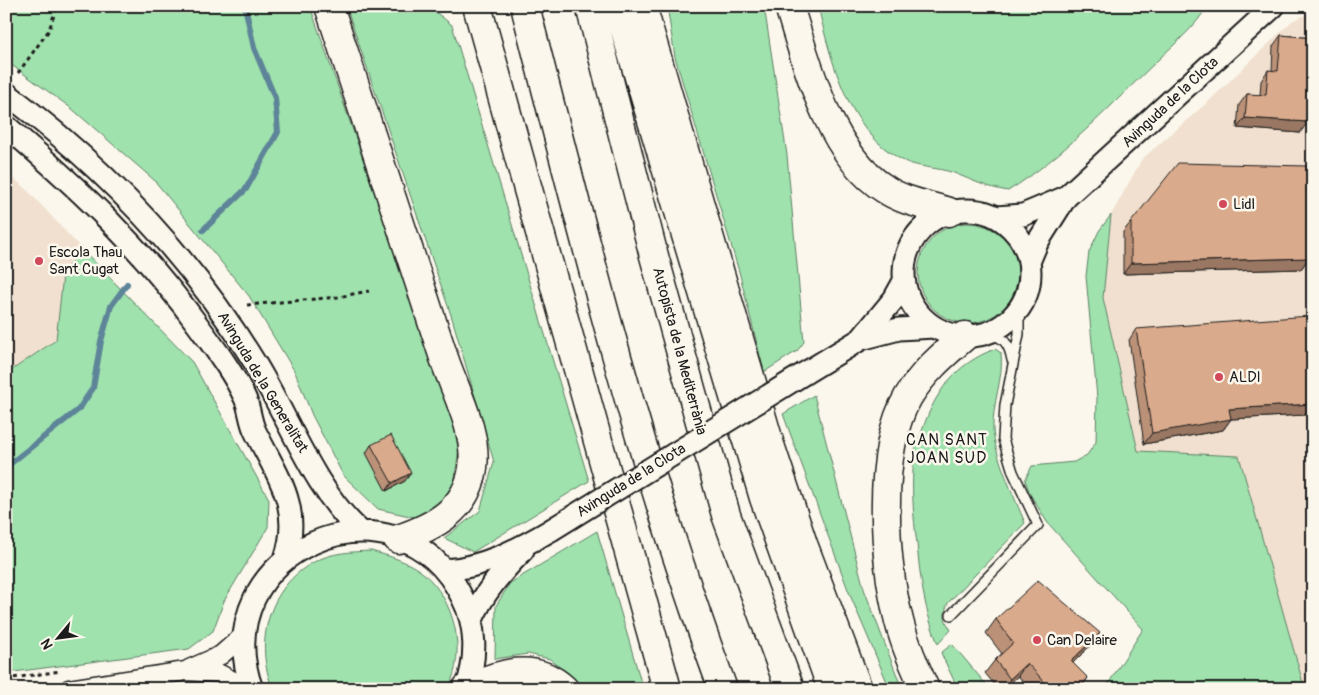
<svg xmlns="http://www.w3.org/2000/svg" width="1319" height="695" viewBox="0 0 1319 695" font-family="Pangolin,sans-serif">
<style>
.built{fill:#f1e0cf}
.green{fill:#9fe2ad;stroke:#5e7f64}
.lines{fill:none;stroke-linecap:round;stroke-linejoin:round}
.stream{stroke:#5d8498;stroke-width:6}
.service-casing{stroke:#1c1c1c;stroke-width:12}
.minor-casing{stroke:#1c1c1c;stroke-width:21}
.tertiary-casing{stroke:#1c1c1c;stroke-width:25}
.trunk-casing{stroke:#1c1c1c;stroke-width:31}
.motorway-casing{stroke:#1c1c1c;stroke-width:31}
.path{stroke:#1c1c1c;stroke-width:3;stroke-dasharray:4 4;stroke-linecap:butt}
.service{stroke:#fbf7ec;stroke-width:9}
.minor{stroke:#fbf7ec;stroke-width:18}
.tertiary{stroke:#fbf7ec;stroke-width:21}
.trunk{stroke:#fbf7ec;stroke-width:28}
.motorway{stroke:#fbf7ec;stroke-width:28}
.tertiary-bridge-casing{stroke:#1c1c1c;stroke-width:25;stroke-linecap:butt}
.tertiary-bridge{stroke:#fbf7ec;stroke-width:21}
.wall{fill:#bb9278;stroke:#1c1c1c}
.shaded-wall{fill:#997762;stroke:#1c1c1c}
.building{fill:#daaa8c;stroke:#1c1c1c}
.poi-dot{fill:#d1495b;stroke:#fbf7ec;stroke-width:2}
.labels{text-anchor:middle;stroke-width:5;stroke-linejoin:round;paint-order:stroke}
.street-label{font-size:15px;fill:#1c1c1c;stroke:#fbf7ec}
.poi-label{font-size:15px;fill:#1c1c1c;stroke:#fbf7ec;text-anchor:start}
.neighbourhood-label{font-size:16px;letter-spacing:1px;fill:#1c1c1c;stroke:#fbf7ec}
</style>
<rect width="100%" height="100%" fill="#fbf7ec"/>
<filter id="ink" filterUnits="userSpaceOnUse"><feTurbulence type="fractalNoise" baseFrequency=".02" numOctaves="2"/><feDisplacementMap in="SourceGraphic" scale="10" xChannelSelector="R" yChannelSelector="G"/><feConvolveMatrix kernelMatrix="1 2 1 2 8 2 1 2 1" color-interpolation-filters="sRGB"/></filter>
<g filter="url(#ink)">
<path class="built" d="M1312 12 1313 689H1291L1302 683 1138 451 1103 298 1111 215 1142 159 1209 101 1292 21Z
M6 171 30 193 80 247 63 275 56 340 6 374Z"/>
<path class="green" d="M6 6H310L460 440 454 485 436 507 414 517 378 509 343 475 312 415 295 372 249 296 154 180 71 108 6 61Z
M346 6H428L452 25 589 481 473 552 444 538 480 511 494 462 452 318Z
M667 6H764L787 155 804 342 797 351 764 372 740 275 675 57Z
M818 6H1207C1197 26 1174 44 1158 60 1110 106 1064 156 1008 191 985 187 974 181 954 173 937 167 917 168 902 160 848 131 831 61 818 6Z
M1111 215 1103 298 1138 451 1239 456 1303 683 1291 689H1105L1143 629 1047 522 1030 494 1025 480 1032 466 1074 462 1087 455 1096 442 1097 398 1086 276 1089 252 1099 231Z
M918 273a50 50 0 1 1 100 0a50 50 0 1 1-100 0Z
M80 247 192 362 269 499 268 527 224 601 213 631 189 649 6 673V374L56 340 63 275Z
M995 349 1001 353C1004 378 992 403 993 429 994 455 1015 498 1025 523L948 603C943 615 944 620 951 630L938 644C925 612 920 579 917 544 913 515 911 486 914 456 914 448 919 439 922 431 935 392 955 364 995 349Z
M814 395 864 589 902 689H890L850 595 783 414Z
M597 531 643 689H582L550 659 528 654 495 659 496 606 510 583Z
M371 551C389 556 408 561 423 573 455 600 467 651 448 689H273C253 643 269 586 314 562 332 552 351 552 371 551Z
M952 644 990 689H958L941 653Z"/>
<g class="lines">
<path class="stream" d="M203 230 246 189 278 132 275 98 254 48 245 6
M6 467 79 409 93 388 101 341 111 306 127 284"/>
<defs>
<path id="service" d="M985 334C1003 335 1009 343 1012 360
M951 615 1038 525 1013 472 1003 439 1005 405 1019 334V310"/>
<path id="minor" d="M189 669 221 655 245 634
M69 689 186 671 218 673 249 689"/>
<path id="tertiary" d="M6 93C104 167 191 258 255 363 289 418 313 489 361 532
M6 126C80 189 143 249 200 328 216 350 234 374 245 398 250 409 250 421 255 431 277 476 303 507 285 559
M904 273a63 63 0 1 1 126 0a63 63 0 1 1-126 0Z
M997 217 1023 215 1066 197
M1029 262 1037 243 1066 197 1274 6
M861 339 894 299 904 281
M805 373 861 339 899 329 934 327
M445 570C482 568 519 549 551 530
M471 622C483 593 502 572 523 550
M252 689C202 551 397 467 462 597 477 626 477 659 466 689"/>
<path id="trunk" d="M329 6C367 121 405 236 442 352 453 388 478 430 473 468 467 510 434 527 398 539
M477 6 667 689
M642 6 770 445 803 544 858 689
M789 6C807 65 830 155 885 189 904 202 928 205 949 212
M467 688C499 674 534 661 564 689
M925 689C915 667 905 645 899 621 884 561 876 452 908 397 923 372 943 355 965 336"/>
<path id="motorway" d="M525 6C583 235 641 467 723 689
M590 6 654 256 726 515 790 689
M618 6 764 498 832 689"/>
</defs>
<use href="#service" class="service-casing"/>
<use href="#minor" class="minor-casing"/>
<use href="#tertiary" class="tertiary-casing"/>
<use href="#trunk" class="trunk-casing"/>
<use href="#motorway" class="motorway-casing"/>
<path class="path" d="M18 73 49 30 57 6
M247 305 338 297 369 291
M6 679 61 671"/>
<use href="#service" class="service"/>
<use href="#minor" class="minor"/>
<use href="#tertiary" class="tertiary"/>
<use href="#trunk" class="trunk"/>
<use href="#motorway" class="motorway"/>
<defs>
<path id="tertiary-bridge" d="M551 530 805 373"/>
</defs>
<use href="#tertiary-bridge" class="tertiary-bridge-casing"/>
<use href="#tertiary-bridge" class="tertiary-bridge"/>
</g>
<path class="wall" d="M1281 35 1313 38V119H1308L1300 133 1237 128 1239 105 1247 94 1260 95 1261 81 1268 70 1272 71 1273 46Z
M1131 222 1309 258 1301 269 1123 274V232Z
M1136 329 1312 404 1305 415 1231 419 1223 430 1144 444 1129 340Z
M371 445 405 481 386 491 366 453Z
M996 619 1100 633 1090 646 1073 663 1088 678 1080 689H1029L1018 676 1004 689H998L985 673 995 660 1002 654 986 633Z"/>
<path class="shaded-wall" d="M1309 108H1313V119L1301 118Z
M1245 118 1308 122 1300 133 1237 128Z
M1309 258 1301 269 1123 274 1131 263Z
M1312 404 1305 415 1231 419 1223 430 1144 444 1152 433 1229 409Z
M411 473 405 481 386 491 392 483Z
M1100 633 1090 646 1061 675 1071 661Z
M1027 663 1018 676 1004 689H1003L1010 679Z"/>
<path class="building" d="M1281 35 1313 38V108H1309L1308 122 1245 118 1247 94 1266 95 1268 70 1278 71Z
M1178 163 1307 166 1309 258 1131 263V222Z
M1309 316 1312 404 1229 409 1231 419 1152 433 1136 329Z
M391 435 411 473 392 483 371 445Z
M1038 580 1100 633 1071 661 1088 678 1078 689H1051L1027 663 1010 679 995 660 1013 643 996 619Z"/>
</g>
<g class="poi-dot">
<circle cx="1223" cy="204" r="5"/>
<circle cx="39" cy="261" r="5"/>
<circle cx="1219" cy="377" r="5"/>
<circle cx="1037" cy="640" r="5"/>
</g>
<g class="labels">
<g class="street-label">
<text transform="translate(1170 102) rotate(-43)" y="5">Avinguda de la Clota</text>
<text transform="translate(680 351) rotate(75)" y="5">Autopista de la Mediterrània</text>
<text transform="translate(263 382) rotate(59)" y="5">Avinguda de la Generalitat</text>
<text transform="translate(631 480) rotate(-32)" y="5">Avinguda de la Clota</text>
</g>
<g class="poi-label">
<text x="1233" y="209">Lidl</text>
<text x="49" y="257">Escola Thau<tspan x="49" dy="17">Sant Cugat</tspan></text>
<text x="1229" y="382">ALDI</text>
<text x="1047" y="645">Can Delaire</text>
</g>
<g class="neighbourhood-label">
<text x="947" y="445">CAN SANT<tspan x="947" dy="18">JOAN SUD</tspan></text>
</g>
</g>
<rect width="1319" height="695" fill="none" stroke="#fbf7ec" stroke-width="25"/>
<rect x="12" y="12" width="1294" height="670" fill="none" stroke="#1c1c1c" stroke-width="2" filter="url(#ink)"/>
<g transform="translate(58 638) rotate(241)" stroke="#fbf7ec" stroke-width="4" paint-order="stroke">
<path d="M0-4L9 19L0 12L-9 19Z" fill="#1c1c1c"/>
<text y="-8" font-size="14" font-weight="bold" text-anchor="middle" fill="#1c1c1c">N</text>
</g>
</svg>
